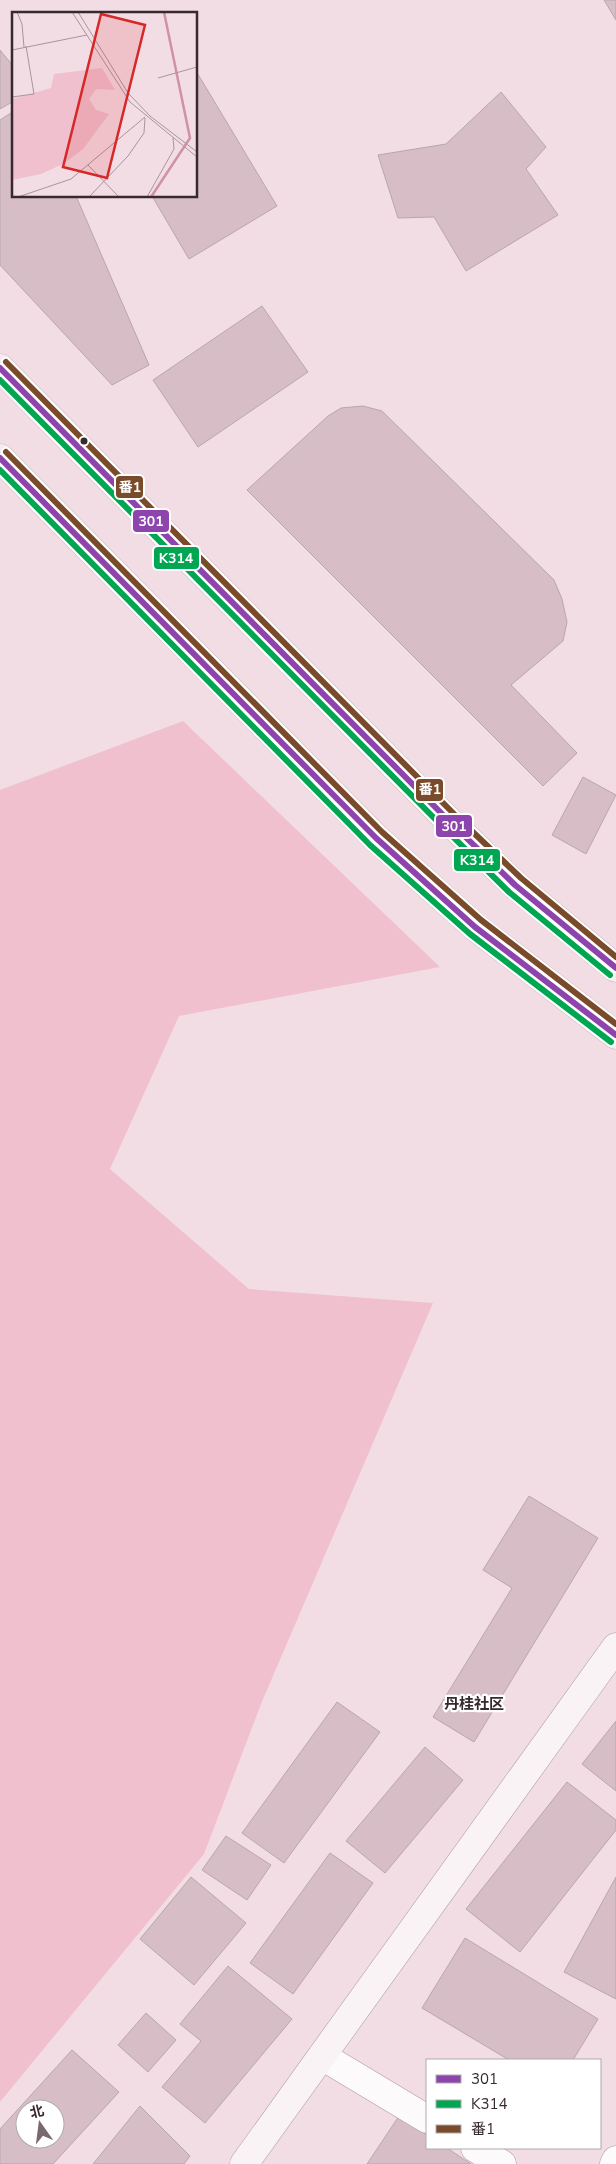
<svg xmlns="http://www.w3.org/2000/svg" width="616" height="2164" viewBox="0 0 616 2164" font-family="'Nunito Sans','Noto Sans SC',sans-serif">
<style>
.green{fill:#f0c0cf}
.building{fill:#d7bec6;stroke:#b7a7ac;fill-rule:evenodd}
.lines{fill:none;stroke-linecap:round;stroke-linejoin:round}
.street-casing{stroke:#ac9ca1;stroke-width:29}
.secondary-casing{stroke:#ac9ca1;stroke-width:29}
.primary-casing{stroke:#cbc0c3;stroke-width:29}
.street{stroke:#fdfafb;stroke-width:28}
.secondary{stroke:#f9f3f5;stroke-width:28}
.primary{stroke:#f6ebef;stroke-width:28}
.bus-1-casing{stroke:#fff;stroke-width:10}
.bus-2-casing{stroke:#fff;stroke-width:10}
.bus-3-casing{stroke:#fff;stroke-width:10}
.bus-1{stroke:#8e44ad;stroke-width:6}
.bus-2{stroke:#00a651;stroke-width:6}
.bus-3{stroke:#7a4b2a;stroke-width:6}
.bus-dot{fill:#37292d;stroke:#fff;stroke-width:2}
.labels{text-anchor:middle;stroke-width:4.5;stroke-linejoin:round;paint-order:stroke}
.quarter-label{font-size:15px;font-weight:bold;fill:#37292d;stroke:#fff}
.inset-river{fill:none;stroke:#d091a7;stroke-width:2.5}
.inset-road{fill:none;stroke:#a8959b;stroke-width:1}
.view{fill:#d62828;fill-opacity:0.15;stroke:#d62828;stroke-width:2.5}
.inset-edge{fill:none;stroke:#37292d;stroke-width:2.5}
.line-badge{stroke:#fff;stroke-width:2}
.badge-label{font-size:14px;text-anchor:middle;font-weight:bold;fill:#fff}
</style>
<rect width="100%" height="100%" fill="#f3dde4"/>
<path class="green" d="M183 721 440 967 179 1016 110 1169 249 1289 433 1303 261 1704 204 1854 0 2102V790Z"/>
<path class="building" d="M604 0H616V20Z
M0 50 14 67V101L0 109Z
M196 71 277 206 189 259 152 196H196Z
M501 92 546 147 526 169 558 215 466 271 434 217 398 218 378 155 446 144Z
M14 111V196H76L149 365 112 385 0 265V120Z
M262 306 308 372 198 447 153 380Z
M363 406 382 411 554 580 562 599 567 622 563 641 511 685 577 753 543 786 247 490 328 416 341 408Z
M583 777 616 795 586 854 552 835Z
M529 1496 598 1538 474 1742 433 1717 512 1588 483 1570Z
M337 1702 380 1732 284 1863 242 1833Z
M616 1721V1791L582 1764Z
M425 1747 463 1780 385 1873 346 1841Z
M567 1782 616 1820V1830L520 1952 466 1909Z
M226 1836 271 1865 247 1900 202 1870Z
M330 1853 373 1883 293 1994 250 1963Z
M191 1877 246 1923 194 1985 140 1939Z
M616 1877V1999L564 1972Z
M465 1938 598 2019 573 2060H509L422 2008Z
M228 1966 292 2019 205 2123 162 2087 201 2041 180 2024Z
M146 2013 176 2040 148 2072 118 2045Z
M72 2050 119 2092 53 2164H0V2129ZM25 2109H55V2139H25Z
M140 2106 190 2156 184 2164H93Z
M399 2116 427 2135V2148H447L471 2164H367Z"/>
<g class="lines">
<defs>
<path id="street" d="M322 2056 427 2119
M475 2148 502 2164
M614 2164 616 2160"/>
<path id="secondary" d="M244 2164 616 1647"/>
<path id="primary" d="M0 368 449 821 515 885 616 968
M0 458 376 838 475 927 616 1035"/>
</defs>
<use href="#street" class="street-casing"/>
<use href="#secondary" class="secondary-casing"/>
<use href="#primary" class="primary-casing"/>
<use href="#street" class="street"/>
<use href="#secondary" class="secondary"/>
<use href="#primary" class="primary"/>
<defs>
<path id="bus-1" d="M0 368 449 821 515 885 616 968
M0 458 376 838 475 927 616 1035"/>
<path id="bus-2" d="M0 380 443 827 509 892 610 975
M0 470 370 845 470 934 611 1042"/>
<path id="bus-3" d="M6 362 455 815 521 878 616 957
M6 452 382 832 481 920 616 1024"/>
</defs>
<use href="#bus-1" class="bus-1-casing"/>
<use href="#bus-2" class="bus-2-casing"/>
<use href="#bus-3" class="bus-3-casing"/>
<use href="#bus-1" class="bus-1"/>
<use href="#bus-2" class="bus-2"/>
<use href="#bus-3" class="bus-3"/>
</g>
<circle class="bus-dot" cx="84" cy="441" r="4.5"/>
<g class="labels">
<g class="quarter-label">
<text x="474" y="1709">丹桂社区</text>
</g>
</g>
<g transform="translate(12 12)">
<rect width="185" height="185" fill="#f3dde4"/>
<path d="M90 56 103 78 84 77 77 87 84 98 97 102 71 137 51 152 29 162 0 168V87L39 76 42 62Z" fill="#f0c0cf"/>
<path class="inset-river" d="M139 185 178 126 152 0"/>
<path class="inset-road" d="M5 0 10 12 12 35M60 0 118 90 185 145M66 0 116 81 138 104 185 140M0 38 75 23M146 66 185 55M0 85 22 82 14 34M76 153 107 185M6 185 59 167 133 105M77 185 116 144 132 121 133 106M135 185 162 137 161 126"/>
<path class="view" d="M89 2 133 13 95 166 51 155Z"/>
<rect width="185" height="185" class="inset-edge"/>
</g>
<g class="line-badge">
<rect x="115" y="475" width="29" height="24" rx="5" fill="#7a4b2a"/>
<rect x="132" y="509" width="38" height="24" rx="5" fill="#8e44ad"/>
<rect x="153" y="546" width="47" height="24" rx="5" fill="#00a651"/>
<rect x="415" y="778" width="29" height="24" rx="5" fill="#7a4b2a"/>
<rect x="435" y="814" width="38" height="24" rx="5" fill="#8e44ad"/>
<rect x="453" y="848" width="48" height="24" rx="5" fill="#00a651"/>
</g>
<g class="badge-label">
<text x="130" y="492">番1</text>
<text x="151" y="526">301</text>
<text x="176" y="563">K314</text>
<text x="430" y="794">番1</text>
<text x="454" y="831">301</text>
<text x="477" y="865">K314</text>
</g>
<rect x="426" y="2059" width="175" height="90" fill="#ffffff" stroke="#afa9ab"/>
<rect x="436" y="2075" width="25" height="8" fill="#8e44ad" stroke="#afa9ab"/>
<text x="471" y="2084" font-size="15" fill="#37292d">301</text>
<rect x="436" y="2100" width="25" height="8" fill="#00a651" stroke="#afa9ab"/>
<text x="471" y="2109" font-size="15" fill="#37292d">K314</text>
<rect x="436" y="2125" width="25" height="8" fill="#7a4b2a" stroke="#afa9ab"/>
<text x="471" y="2134" font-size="15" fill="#37292d">番1</text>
<g transform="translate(40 2124) rotate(346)"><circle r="24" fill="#ffffff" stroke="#afa9ab"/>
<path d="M0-4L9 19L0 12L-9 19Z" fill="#79686d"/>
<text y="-8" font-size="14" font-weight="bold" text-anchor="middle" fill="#37292d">北</text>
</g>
</svg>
